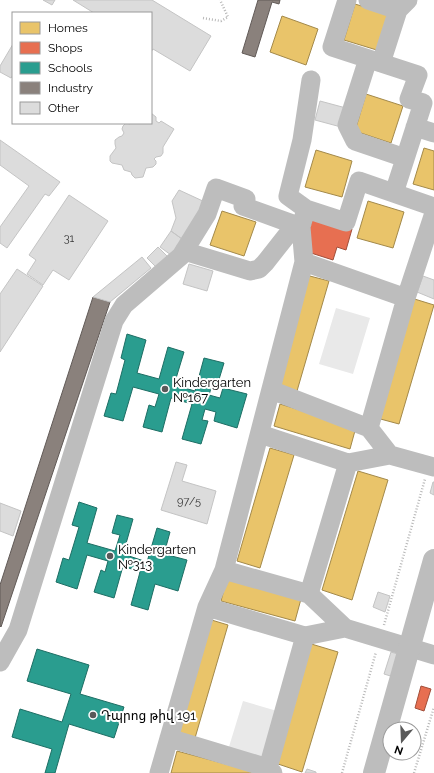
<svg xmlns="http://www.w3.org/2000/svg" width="434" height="773" viewBox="0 0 434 773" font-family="Raleway,'Noto Sans Armenian',sans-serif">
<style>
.green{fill:#e9e9e9}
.homes{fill:#e9c46a;stroke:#a3894a}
.shops{fill:#e76f51;stroke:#a24e39}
.schools{fill:#2a9d8f;stroke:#1d6e64}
.industry{fill:#8a817c;stroke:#615a57}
.building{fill:#dcdcdc;stroke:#c4c4c4}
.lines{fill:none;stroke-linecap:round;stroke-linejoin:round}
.path{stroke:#b8b8b8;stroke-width:2.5;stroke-dasharray:1 2;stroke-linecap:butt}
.minor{stroke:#bdbdbd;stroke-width:19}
.major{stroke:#bdbdbd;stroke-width:22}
.poi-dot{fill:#595959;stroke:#fff;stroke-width:1.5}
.labels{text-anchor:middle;stroke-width:4;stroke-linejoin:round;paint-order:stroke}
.number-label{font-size:11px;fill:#373737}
.poi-label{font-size:13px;fill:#000;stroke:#fff;text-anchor:start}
</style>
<rect width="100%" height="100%" fill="#fff"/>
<path class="green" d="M336 308 370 318 353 374 319 364Z
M243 701 277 711 263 760 228 750Z"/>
<path class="homes" d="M355 4 391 15 380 51 344 40Z
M282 16 318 29 306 65 270 52Z
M366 94 403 106 391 143 355 131Z
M424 148 434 151V190L413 184Z
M316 150 352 161 342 197 305 187Z
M368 201 404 212 393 248 357 238Z
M222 211 256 222 244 256 210 245Z
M306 275 329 281 297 391 274 384Z
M408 297 434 305 399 424 373 417Z
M280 404 356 427 350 449 274 426Z
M270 448 294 455 260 568 237 561Z
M358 471 388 480 352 600 322 590Z
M227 578 301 599 295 621 221 601Z
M205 618 228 625 195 738 172 731Z
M308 643 338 652 302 772 272 762Z
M177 751 252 771 251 773H171Z"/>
<path class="shops" d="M313 217 352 229 346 250 337 247 333 260 311 253 304 246Z
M421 686 431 689 424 711 415 708Z"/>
<path class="schools" d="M127 334 146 340 137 373 159 379 168 347 184 352 174 385 195 391 204 358 224 363 217 386 212 385 209 395 220 398 223 388 247 394 237 428 214 421 216 412 205 409 202 420 208 421 201 444 182 439 192 404 171 398 162 432 143 427 149 405 155 407 159 394 133 387 123 421 104 416 111 393 116 394 125 360 121 358Z
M79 502 97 508 87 543 115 551 120 535 112 533 117 515 133 519 123 554 147 562 157 528 170 532 164 554 187 560 178 591 155 584 148 610 131 605 140 572 123 566 114 598 94 592 101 570 105 572 108 561 87 555 77 589 56 582 63 558 69 560 79 527 72 525Z
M37 649 89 665 80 694 124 707 114 738 69 724 55 773H45L52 749 12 737 20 709 62 722 71 694 27 681Z"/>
<path class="industry" d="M258 0H280L279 4 272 2 255 57 242 53Z
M93 297 110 302 1 627 0 626V585Z"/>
<path class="building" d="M43 0H55L52 5Z
M73 0H152L211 36 190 71 153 49 151 52V13H94Z
M13 44V75L11 78 0 72V66Z
M320 101 346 108 341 127 315 120Z
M151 113 156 117V121L159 123 161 121 174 129 163 147V153L161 156 156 157 154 159 156 161V164L153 167 146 168 143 177 135 178 132 175 131 172 124 170 122 165 112 163 110 161V156L116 148 115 144V140L119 137 122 136 124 133 122 129 123 126 126 123 130 124 131 123H151Z
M0 140 60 182 49 196 45 194 7 248 0 243V227L29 186 0 165Z
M179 190 205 202 182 239 171 231 176 218 172 201Z
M69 195 108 221 69 280 53 270 43 285 27 274 36 260 29 255Z
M171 231 182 239 171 255 160 247Z
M158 247 167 256 156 267 147 258Z
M142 257 151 268 110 302 93 297Z
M189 264 213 271 207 291 183 284Z
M17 269 43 286 0 352V294Z
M423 276 434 280V299L417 292Z
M176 462 187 465 182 481 216 491 207 524 161 510Z
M433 482H434V495L430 493Z
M0 503 21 511 13 536 0 531Z
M378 592 390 596 385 612 373 607Z
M391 652 404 656 397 678 384 674Z
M307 769 316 772V773H305Z"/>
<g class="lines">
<path class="path" d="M203 18 221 21 228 17 220 0
M384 625 425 479
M342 773 376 652
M414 773 434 707"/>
<path class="minor" d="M347 0 332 47 418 75 409 99 423 103 394 193
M368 0 398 10 408 0
M368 59 347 125 355 141 405 158
M381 63 398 10
M415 127 434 133
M306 209 346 222 359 181 434 207
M184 251 250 271 259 269 265 263 295 225
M304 262 406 298
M271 390 369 428
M260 434 348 463 390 455 434 467
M390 455 369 428 406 298 434 213
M224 570 309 594 345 628 434 655
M309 594 348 463
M207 607 305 636 345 628
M0 662 18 630 114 321 124 305 181 256 207 214 216 188 246 199 243 206 301 227
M169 738 268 768 273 773
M268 768 305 636
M159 773 207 607 224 570 304 262 301 227 306 209 288 196 302 140 311 80"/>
<path class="major" d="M374 773 434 560"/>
</g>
<g class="poi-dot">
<circle cx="165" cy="389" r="4"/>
<circle cx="110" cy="556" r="4"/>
<circle cx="93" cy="715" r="4"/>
</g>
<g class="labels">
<g class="number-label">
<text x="69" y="242">31</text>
<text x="189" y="505">97/5</text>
</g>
<g class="poi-label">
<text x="173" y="387">Kindergarten<tspan x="173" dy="15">№167</tspan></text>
<text x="118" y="554">Kindergarten<tspan x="118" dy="15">№313</tspan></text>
<text x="101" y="720">Դպրոց թիվ 191</text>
</g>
</g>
<rect x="12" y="12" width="140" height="112" fill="#ffffff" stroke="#999999"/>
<rect x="20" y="22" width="20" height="12" fill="#e9c46a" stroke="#999999"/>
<text x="48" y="32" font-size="12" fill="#000000">Homes</text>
<rect x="20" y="42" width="20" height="12" fill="#e76f51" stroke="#999999"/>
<text x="48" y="52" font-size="12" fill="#000000">Shops</text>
<rect x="20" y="62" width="20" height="12" fill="#2a9d8f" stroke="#999999"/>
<text x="48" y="72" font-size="12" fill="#000000">Schools</text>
<rect x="20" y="82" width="20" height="12" fill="#8a817c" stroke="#999999"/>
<text x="48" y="92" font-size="12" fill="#000000">Industry</text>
<rect x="20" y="102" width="20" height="12" fill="#dcdcdc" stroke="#999999"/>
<text x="48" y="112" font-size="12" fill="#000000">Other</text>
<g transform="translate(402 741) rotate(199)"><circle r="19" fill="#ffffff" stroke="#999999"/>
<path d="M0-3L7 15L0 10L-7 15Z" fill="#595959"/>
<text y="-6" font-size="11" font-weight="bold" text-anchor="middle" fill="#000000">N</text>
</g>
</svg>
